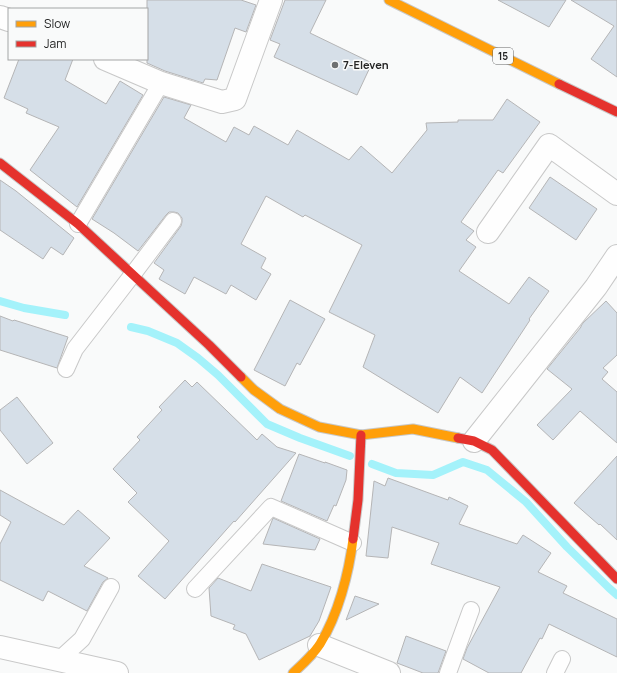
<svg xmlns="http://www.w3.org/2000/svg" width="617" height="673" viewBox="0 0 617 673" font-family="Manrope,sans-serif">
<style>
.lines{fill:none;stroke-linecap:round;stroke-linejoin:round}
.stream{stroke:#a4f2fa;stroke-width:8}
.building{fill:#d6dfe8;stroke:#b5b5b6}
.lane-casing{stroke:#c8c8c8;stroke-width:18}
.street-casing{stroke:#c8c8c8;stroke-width:24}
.slow-casing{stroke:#c8c8c8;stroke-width:11}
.jam-casing{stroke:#c8c8c8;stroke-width:11}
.lane{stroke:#fefefe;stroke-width:16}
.street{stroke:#fefefe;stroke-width:22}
.slow{stroke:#ff9f0a;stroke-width:9}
.jam{stroke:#e5322d;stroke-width:9}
.poi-dot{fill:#6f7070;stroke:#f9fafa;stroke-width:1.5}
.labels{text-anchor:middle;stroke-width:3;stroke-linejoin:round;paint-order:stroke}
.shield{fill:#f9fafa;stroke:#656565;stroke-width:1}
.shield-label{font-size:10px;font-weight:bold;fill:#252525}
.poi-label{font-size:11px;font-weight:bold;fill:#252525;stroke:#f9fafa;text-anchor:start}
</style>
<rect width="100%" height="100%" fill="#f9fafa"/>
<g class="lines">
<path class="stream" d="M0 301 24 308 65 315
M131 327 148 331 177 343 198 358 218 375 267 424 300 438 350 456
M372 464 396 473 433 475 463 462 487 470 526 502 567 547 609 588 617 595"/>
</g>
<path class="building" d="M147 0H241L256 5 246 32 235 28 217 80 205 79 203 83 165 71 147 63Z
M285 0H326L310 33 372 63 357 95 274 57 280 44 270 40Z
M498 0H566L549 27Z
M571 0H617V77L591 59 614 26Z
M19 59H73L65 80 106 104 120 81 143 95 77 207 30 170 59 127 26 113 28 109 4 98Z
M164 97 191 105 184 118 226 142 234 127 249 135 254 126 288 145 297 130 349 160 361 146 392 173 427 130 426 123 458 122V120H493L507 99 540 122 503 173 498 170 461 222 474 231 466 240 476 247 459 271 509 304 529 277 549 291 529 319 530 320 482 393 460 377 438 413 363 367 375 335 329 312 362 245 305 215 303 217 266 196 241 244 266 258 261 268 271 274 256 300 231 285 226 294 194 277 185 294 159 279 164 270 154 263 181 226 182 222V218L178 213 174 212H169L166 215 138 251 114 233 92 219Z
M550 177 597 209 576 240 529 208Z
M0 180 16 191 74 238 63 255 51 247 43 259 0 230Z
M290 300 325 319 300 365 297 363 285 386 254 370Z
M606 301 617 313V355L603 368 608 372 602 379 617 392V443L580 411 553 440 537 425 572 389 547 369 581 327V326L583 323Z
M0 316 13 321 14 320 68 337 57 368 0 350Z
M185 380 192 387 197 382 257 440 262 434 277 447 296 453 235 522 234 521 165 599 138 576 169 541 128 502 137 493 113 469 140 440 137 437 162 410 159 407Z
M17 397 53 443 27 464 0 430V410Z
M299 454 325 463V462L347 470 346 480 336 506 334 505 327 521 281 501Z
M617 456V540L600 524 599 525 574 503Z
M388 478 448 500 449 497 468 506 459 524 517 544 523 535 551 553 538 572 567 586 563 593 617 619V657L549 624 542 639 540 638 521 673H489L463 659 467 648 500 587 431 564 439 543 392 527 388 558 366 556 374 481 385 486Z
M0 490 64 525 78 510 110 538 84 566 108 578 103 582 87 611 48 591 43 601 0 580V544L11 522 0 515Z
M273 518 320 539 315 550 263 544Z
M262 564 331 587 319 621 310 636 259 660 246 634 233 629 235 625 211 616 209 588 218 578 251 591Z
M355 596 379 604 346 620Z
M406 636 446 651 438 673H423L397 663Z"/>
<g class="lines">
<defs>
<path id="lane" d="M78 224 161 83
M66 369 75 349 133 274 173 221
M195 589 271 507 353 543
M59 660 82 639 111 587
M448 673 471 610
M555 673 562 659"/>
<path id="street" d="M0 17 9 20
M105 59 161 83 222 102 235 99 271 0
M488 232 549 145 617 194
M474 441 596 287 617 256
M319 645 389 673
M0 647 117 673"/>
<path id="slow" d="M389 0 559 84
M241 377 254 390 280 409 319 427 361 435 413 429 458 438
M293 673C303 664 313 655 320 644 338 615 349 573 353 539"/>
<path id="jam" d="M559 84 617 112
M0 163 78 224 209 345 241 377
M458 438 474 441 492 450 617 579
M353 539 358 500 361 435"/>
</defs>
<use href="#lane" class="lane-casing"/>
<use href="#street" class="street-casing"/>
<use href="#slow" class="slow-casing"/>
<use href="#jam" class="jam-casing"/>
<use href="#lane" class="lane"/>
<use href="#street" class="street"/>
<use href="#slow" class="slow"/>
<use href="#jam" class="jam"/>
</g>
<circle class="poi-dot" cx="335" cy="65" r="4"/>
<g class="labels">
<rect class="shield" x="493" y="48" width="20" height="16" rx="3"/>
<g class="shield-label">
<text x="503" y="60">15</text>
</g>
<g class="poi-label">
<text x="343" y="69">7-Eleven</text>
</g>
</g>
<rect x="8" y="8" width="140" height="52" fill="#f9fafa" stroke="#a4a5a5"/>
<rect x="16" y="21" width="20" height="6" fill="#ff9f0a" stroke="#a4a5a5"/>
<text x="44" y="28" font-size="12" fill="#252525">Slow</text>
<rect x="16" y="41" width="20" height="6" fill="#e5322d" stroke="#a4a5a5"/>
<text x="44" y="48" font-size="12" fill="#252525">Jam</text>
</svg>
